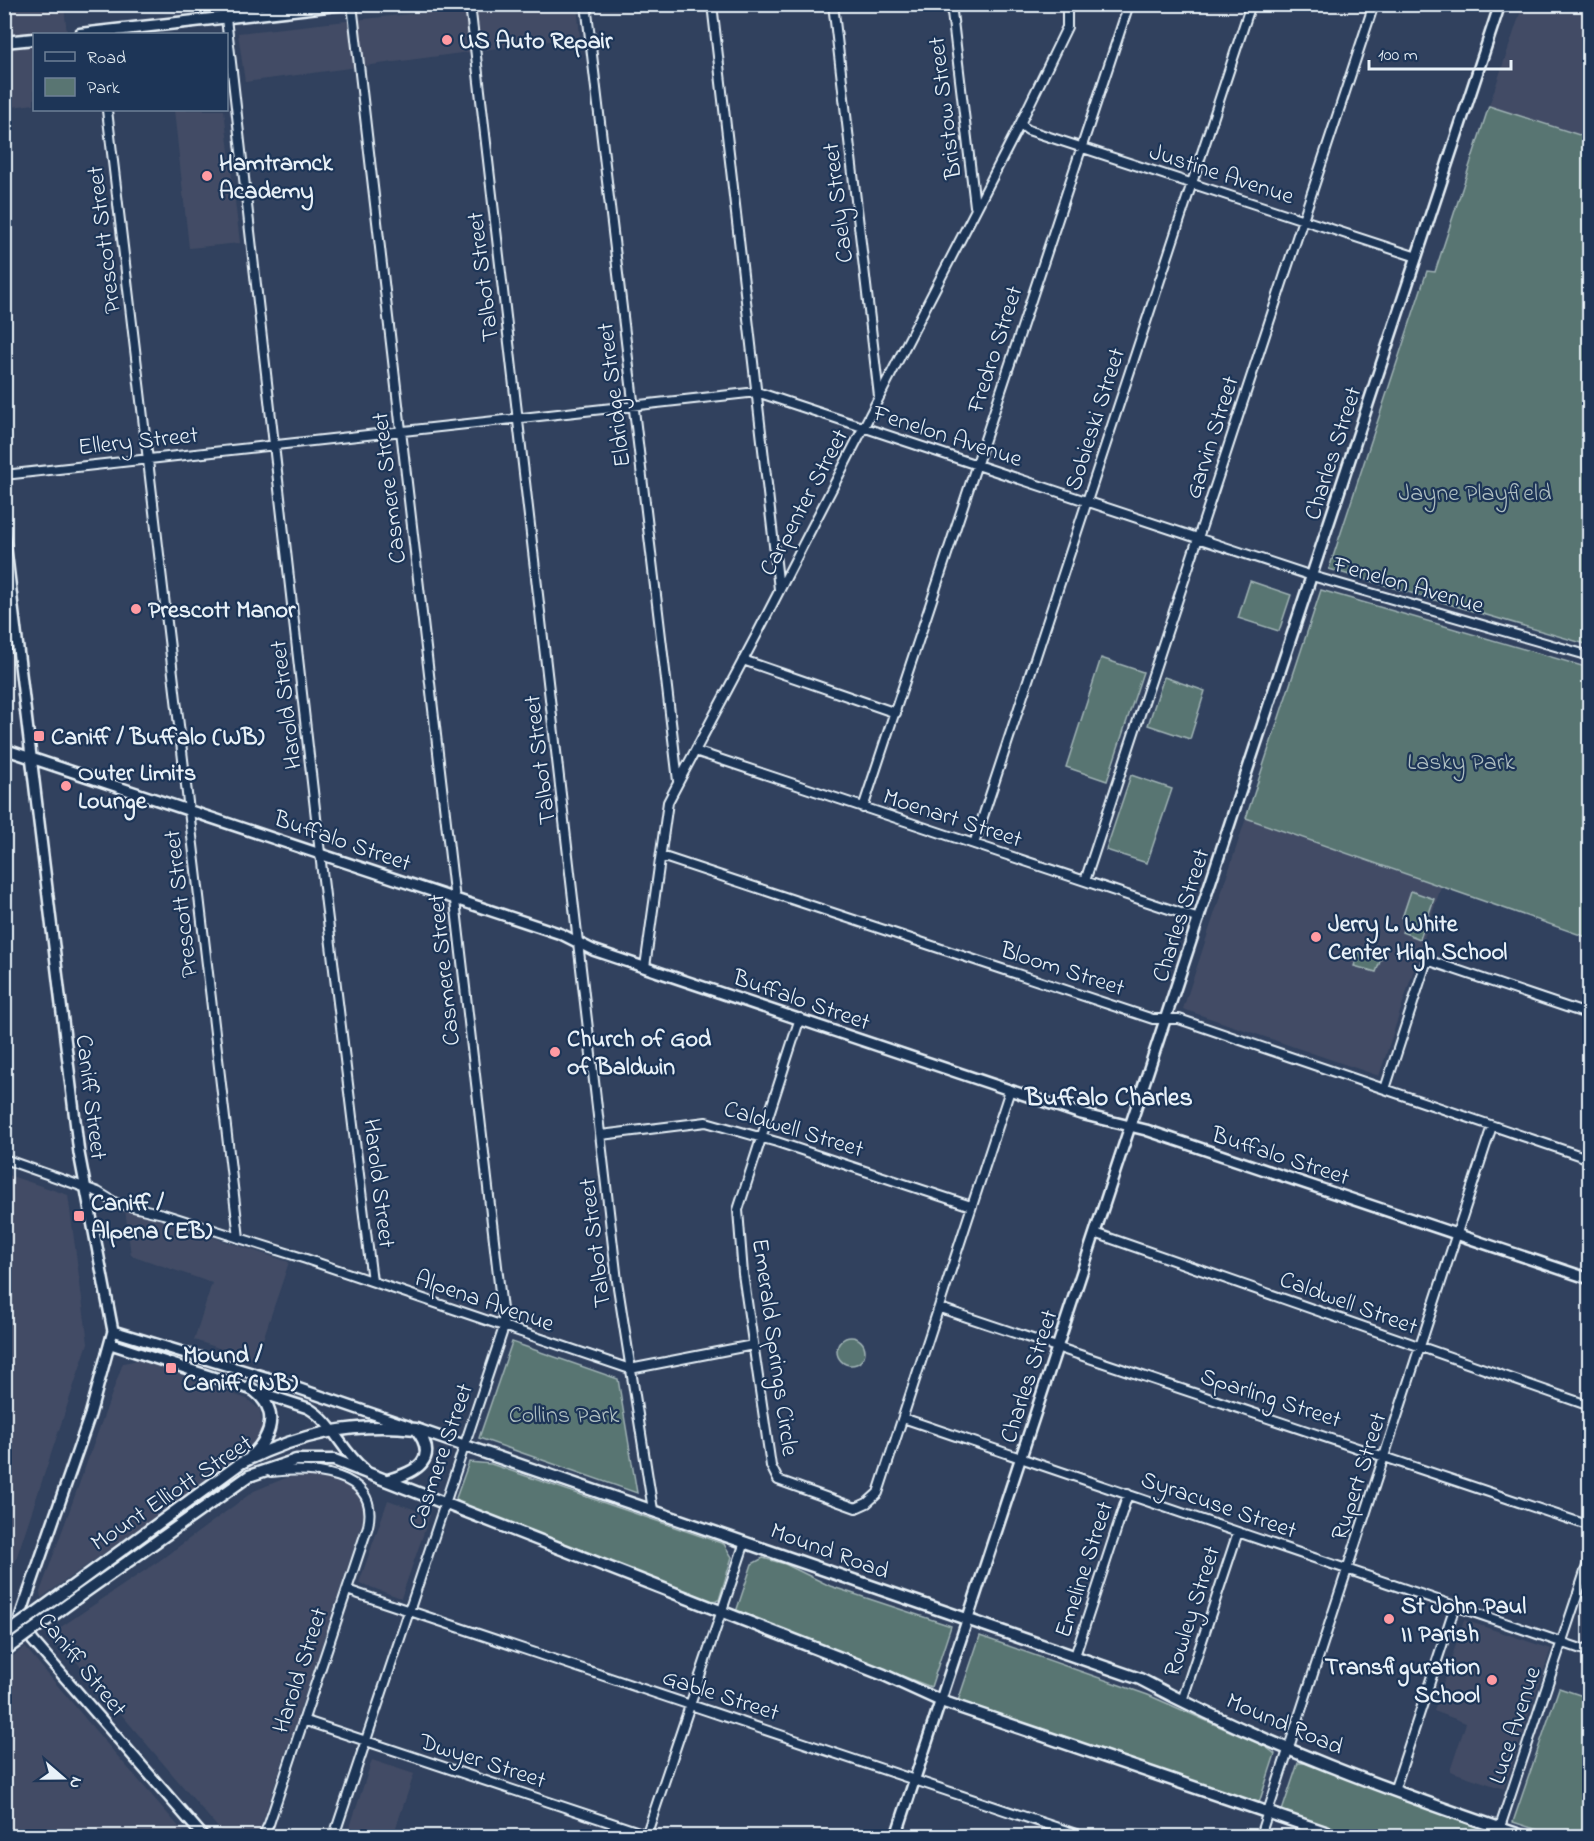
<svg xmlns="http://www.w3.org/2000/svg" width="1594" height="1841" viewBox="0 0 1594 1841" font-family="'Indie Flower',sans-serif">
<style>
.built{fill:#424c65}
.green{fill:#597572;stroke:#a0b3b5;stroke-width:1.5}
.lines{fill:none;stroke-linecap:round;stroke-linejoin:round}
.minor-casing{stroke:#e8f1f8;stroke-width:12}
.tertiary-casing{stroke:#e8f1f8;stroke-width:14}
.secondary-casing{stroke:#e8f1f8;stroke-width:15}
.minor{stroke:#1d3557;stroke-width:8}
.tertiary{stroke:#1d3557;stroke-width:9}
.secondary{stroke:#1d3557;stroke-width:10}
.secondary-bridge-casing{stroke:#e8f1f8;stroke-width:15;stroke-linecap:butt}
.secondary-bridge{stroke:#1d3557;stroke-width:10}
.poi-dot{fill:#ff9aa2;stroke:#1d3557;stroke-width:2}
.labels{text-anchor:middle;stroke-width:4.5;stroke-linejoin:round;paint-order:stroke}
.poi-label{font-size:24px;font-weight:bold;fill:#e8f1f8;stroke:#1d3557;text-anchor:start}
.street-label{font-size:24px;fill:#e8f1f8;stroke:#1d3557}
.park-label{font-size:24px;fill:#afbfc2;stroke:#1d3557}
.neighbourhood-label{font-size:26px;font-weight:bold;fill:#e8f1f8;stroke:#1d3557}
</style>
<rect width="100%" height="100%" fill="#31415e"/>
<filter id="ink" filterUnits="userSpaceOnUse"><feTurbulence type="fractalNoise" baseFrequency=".0167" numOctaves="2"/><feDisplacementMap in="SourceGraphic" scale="12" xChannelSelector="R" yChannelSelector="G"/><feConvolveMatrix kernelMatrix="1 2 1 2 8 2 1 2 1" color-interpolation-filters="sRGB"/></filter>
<g filter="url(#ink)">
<path class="built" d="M577 4 580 37 245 82 238 33 491 5Z
M4 5H64L67 34H34V104L5 108Z
M1523 5H1589V138L1489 106Z
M174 110H224L240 243 189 248Z
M1246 818 1441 887 1379 1076 1183 1009Z
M5 1174 68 1195 88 1343 5 1592Z
M125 1209 289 1262 256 1360 194 1340 212 1283 131 1255Z
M139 1360 247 1399 260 1410 262 1429 259 1439 249 1449 41 1598 40 1592 123 1363Z
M318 1475 344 1482 356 1491 366 1512 259 1832 254 1836H225L52 1633 159 1561 254 1491 288 1477Z
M388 1500 430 1515 401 1598 359 1583Z
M1464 1620 1551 1649 1504 1789 1450 1771 1466 1723 1434 1711Z
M25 1647 94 1729 187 1836H5V1662Z
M372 1760 414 1774 393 1836H347Z"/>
<path class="green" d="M1489 106 1589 138V645L1329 569 1427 271 1435 272Z
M1250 581 1291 595 1279 631 1238 618Z
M1321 590 1589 668V938L1246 818Z
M1101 658 1143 672 1107 781 1066 767Z
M1164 677 1205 691 1190 739 1148 725Z
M1131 775 1172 789 1147 863 1106 850Z
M1411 891 1434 899 1420 939 1402 932 1407 920 1402 918Z
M1359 952 1381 959 1376 972 1354 966Z
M837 1351a14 14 0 1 1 28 0a14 14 0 1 1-28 0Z
M512 1342 618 1379 637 1493 479 1438Z
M469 1462 491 1464 724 1544 732 1557 719 1600 710 1601 460 1504 456 1498Z
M763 1558 785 1564 830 1586 951 1626 931 1687 736 1612 752 1564Z
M980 1636 1148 1695 1266 1747 1275 1754 1259 1803 958 1701Z
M1559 1688 1589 1698V1836H1556L1513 1822Z
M1298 1763H1306L1488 1831 1486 1836H1356L1282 1811Z"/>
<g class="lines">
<defs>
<path id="minor" d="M470 4 617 1281 653 1510
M586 4 678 781
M712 4 779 589
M833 4 879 396
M951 4 975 206
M226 18 322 871 372 1281
M107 110 239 1238
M1019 126 1020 124 1028 130 1417 257
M4 475 757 392 1312 576 1590 656
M743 660 896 713
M695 751 1199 919
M863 808 1129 4
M974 844 1251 4
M661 856 1153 1019H1179L1590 1159
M1085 881 1374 4
M645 967 668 802 756 636 1020 124 1067 27V4
M800 1018 738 1210 743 1274 771 1466 778 1480 856 1508 867 1503 878 1493 1010 1090
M1385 1089 1427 960 1590 1015
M601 1135 706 1122 777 1142 971 1206
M4 1159 98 1192 116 1203 163 1214 306 1259 630 1369 753 1345
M1095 1233 1590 1406
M940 1308 1590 1526
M903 1418 1590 1652
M347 1590 1082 1836
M1075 1656 1128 1494
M1182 1701 1238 1532
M303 1720 651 1836
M1394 1791 1455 1606
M263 1836 269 1824 368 1526C381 1470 308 1468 271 1472
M334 1836 504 1327 352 4
M646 1836 745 1542
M1260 1836 1492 1126
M1497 1836 1590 1557"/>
<path id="tertiary" d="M4 533 79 1153 113 1331 90 1415 20 1617 33 1641 203 1836
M4 749 561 934 593 950 1081 1114 1146 1130 1590 1279
M113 1331 268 1378 408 1426
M111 1344 308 1408C334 1423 341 1451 364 1469
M896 1836 1500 4"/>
<path id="secondary" d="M80 34 345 4
M4 42 34 39
M249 1387C279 1406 275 1433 251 1456
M388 1480C417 1472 440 1459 416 1429
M70 1588 241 1463C298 1434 352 1422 416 1429L1140 1679C1261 1744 1393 1792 1523 1836
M78 1597 249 1476 296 1460H334L884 1675 941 1701 1337 1836"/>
</defs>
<use href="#minor" class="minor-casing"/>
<use href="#tertiary" class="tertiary-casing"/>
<use href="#secondary" class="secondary-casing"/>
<use href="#minor" class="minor"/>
<use href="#tertiary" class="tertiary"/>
<use href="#secondary" class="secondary"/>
<defs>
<path id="secondary-bridge" d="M4 1636 70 1588
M4 1651 78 1597"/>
</defs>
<use href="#secondary-bridge" class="secondary-bridge-casing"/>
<use href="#secondary-bridge" class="secondary-bridge"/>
</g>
</g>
<g class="poi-dot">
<circle cx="447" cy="40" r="6"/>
<circle cx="207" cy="176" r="6"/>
<circle cx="136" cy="609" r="6"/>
<rect x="33" y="730" width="12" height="12" rx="3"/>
<circle cx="66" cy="786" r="6"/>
<circle cx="1316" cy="937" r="6"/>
<circle cx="555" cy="1052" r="6"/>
<rect x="73" y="1210" width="12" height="12" rx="3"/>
<rect x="165" y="1362" width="12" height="12" rx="3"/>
<circle cx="1389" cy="1619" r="6"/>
<circle cx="1492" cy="1680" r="6"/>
</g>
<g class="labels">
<g class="poi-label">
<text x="459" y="48">US Auto Repair</text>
<text x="219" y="170">Hamtramck<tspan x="219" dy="28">Academy</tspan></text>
<text x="148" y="617">Prescott Manor</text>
<text x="51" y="744">Caniff / Buffalo (WB)</text>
<text x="78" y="780">Outer Limits<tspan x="78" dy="28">Lounge</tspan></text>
<text x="1328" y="931">Jerry L. White<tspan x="1328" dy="28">Center High School</tspan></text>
<text x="567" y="1046">Church of God<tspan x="567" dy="28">of Baldwin</tspan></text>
<text x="91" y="1210">Caniff /<tspan x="91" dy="28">Alpena (EB)</tspan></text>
<text x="183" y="1362">Mound /<tspan x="183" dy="28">Caniff (NB)</tspan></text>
<text x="1401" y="1613">St John Paul<tspan x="1401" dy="28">II Parish</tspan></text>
<text x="1480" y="1674" text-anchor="end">Transfiguration<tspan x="1480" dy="28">School</tspan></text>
</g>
<g class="street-label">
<text transform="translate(944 108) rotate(-97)" y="8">Bristow Street</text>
<text transform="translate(1222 173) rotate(18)" y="8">Justine Avenue</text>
<text transform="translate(837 203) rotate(-97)" y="8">Caely Street</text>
<text transform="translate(103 240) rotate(-97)" y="8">Prescott Street</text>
<text transform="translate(482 277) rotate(-97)" y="8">Talbot Street</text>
<text transform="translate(994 349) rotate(-72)" y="8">Fredro Street</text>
<text transform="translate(613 395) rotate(-97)" y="8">Eldridge Street</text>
<text transform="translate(1094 419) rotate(-72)" y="8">Sobieski Street</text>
<text transform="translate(948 435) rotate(18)" y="8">Fenelon Avenue</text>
<text transform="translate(1211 437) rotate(-72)" y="8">Garvin Street</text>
<text transform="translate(138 440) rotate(-6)" y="8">Ellery Street</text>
<text transform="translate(1332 453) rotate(-72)" y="8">Charles Street</text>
<text transform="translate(388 488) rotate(-97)" y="8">Casmere Street</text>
<text transform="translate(803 502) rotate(-62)" y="8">Carpenter Street</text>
<text transform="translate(1409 584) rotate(16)" y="8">Fenelon Avenue</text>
<text transform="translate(285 705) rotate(-97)" y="8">Harold Street</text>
<text transform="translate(539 760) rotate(-97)" y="8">Talbot Street</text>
<text transform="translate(953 817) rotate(18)" y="8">Moenart Street</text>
<text transform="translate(343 840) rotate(19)" y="8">Buffalo Street</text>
<text transform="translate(180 904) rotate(-97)" y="8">Prescott Street</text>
<text transform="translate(1180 915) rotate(-72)" y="8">Charles Street</text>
<text transform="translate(1063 968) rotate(18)" y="8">Bloom Street</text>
<text transform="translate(443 970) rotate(-96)" y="8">Casmere Street</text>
<text transform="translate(802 999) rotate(19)" y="8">Buffalo Street</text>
<text transform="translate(92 1097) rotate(83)" y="8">Caniff Street</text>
<text transform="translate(794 1128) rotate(17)" y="8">Caldwell Street</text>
<text transform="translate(1281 1155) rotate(18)" y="8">Buffalo Street</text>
<text transform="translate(380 1183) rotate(83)" y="8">Harold Street</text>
<text transform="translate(594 1243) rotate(-97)" y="8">Talbot Street</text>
<text transform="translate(485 1300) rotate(19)" y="8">Alpena Avenue</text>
<text transform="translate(1349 1302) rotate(20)" y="8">Caldwell Street</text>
<text transform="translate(776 1347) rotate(82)" y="8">Emerald Springs Circle</text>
<text transform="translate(1028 1376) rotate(-72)" y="8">Charles Street</text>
<text transform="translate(1271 1397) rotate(18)" y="8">Sparling Street</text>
<text transform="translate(440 1456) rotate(-71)" y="8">Casmere Street</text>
<text transform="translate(1358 1476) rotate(-72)" y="8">Rupert Street</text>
<text transform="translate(171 1492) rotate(-34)" y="8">Mount Elliott Street</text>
<text transform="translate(1219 1504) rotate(19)" y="8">Syracuse Street</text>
<text transform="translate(830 1550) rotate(20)" y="8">Mound Road</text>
<text transform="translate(1083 1569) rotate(-72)" y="8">Emeline Street</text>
<text transform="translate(1191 1611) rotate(-72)" y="8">Rowley Street</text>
<text transform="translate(83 1664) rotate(51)" y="8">Caniff Street</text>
<text transform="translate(299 1670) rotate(-72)" y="8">Harold Street</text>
<text transform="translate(721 1694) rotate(18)" y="8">Gable Street</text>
<text transform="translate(1285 1723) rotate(23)" y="8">Mound Road</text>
<text transform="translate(1514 1725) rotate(-72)" y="8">Luce Avenue</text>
<text transform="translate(483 1760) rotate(18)" y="8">Dwyer Street</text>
</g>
<g class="park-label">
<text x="1475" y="500">Jayne Playfield</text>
<text x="1461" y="769">Lasky Park</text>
<text x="564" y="1422">Collins Park</text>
</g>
<g class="neighbourhood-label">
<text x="1109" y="1105">Buffalo Charles</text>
</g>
</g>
<rect width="1594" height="1841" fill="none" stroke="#1d3557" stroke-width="24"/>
<rect x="12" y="12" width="1570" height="1817" fill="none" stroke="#e8f1f8" stroke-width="2" filter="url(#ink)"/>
<rect x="33" y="33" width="195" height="78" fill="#1d3557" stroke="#6e8097" stroke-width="1.5"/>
<rect x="45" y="52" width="30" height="9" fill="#1d3557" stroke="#6e8097" stroke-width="1.5"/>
<text x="87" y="63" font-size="18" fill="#e8f1f8">Road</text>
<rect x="45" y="78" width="30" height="18" fill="#597572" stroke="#6e8097" stroke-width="1.5"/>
<text x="87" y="93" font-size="18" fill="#e8f1f8">Park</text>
<g transform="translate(63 1778) rotate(110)" stroke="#1d3557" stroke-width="4.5" paint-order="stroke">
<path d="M0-4.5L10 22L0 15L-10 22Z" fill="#e8f1f8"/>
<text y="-9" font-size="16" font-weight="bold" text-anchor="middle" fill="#e8f1f8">N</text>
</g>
<path d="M1369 60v9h142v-9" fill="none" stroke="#e8f1f8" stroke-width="3"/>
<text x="1378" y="60" font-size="18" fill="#e8f1f8" stroke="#1d3557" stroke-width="4.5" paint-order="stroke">100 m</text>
</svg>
